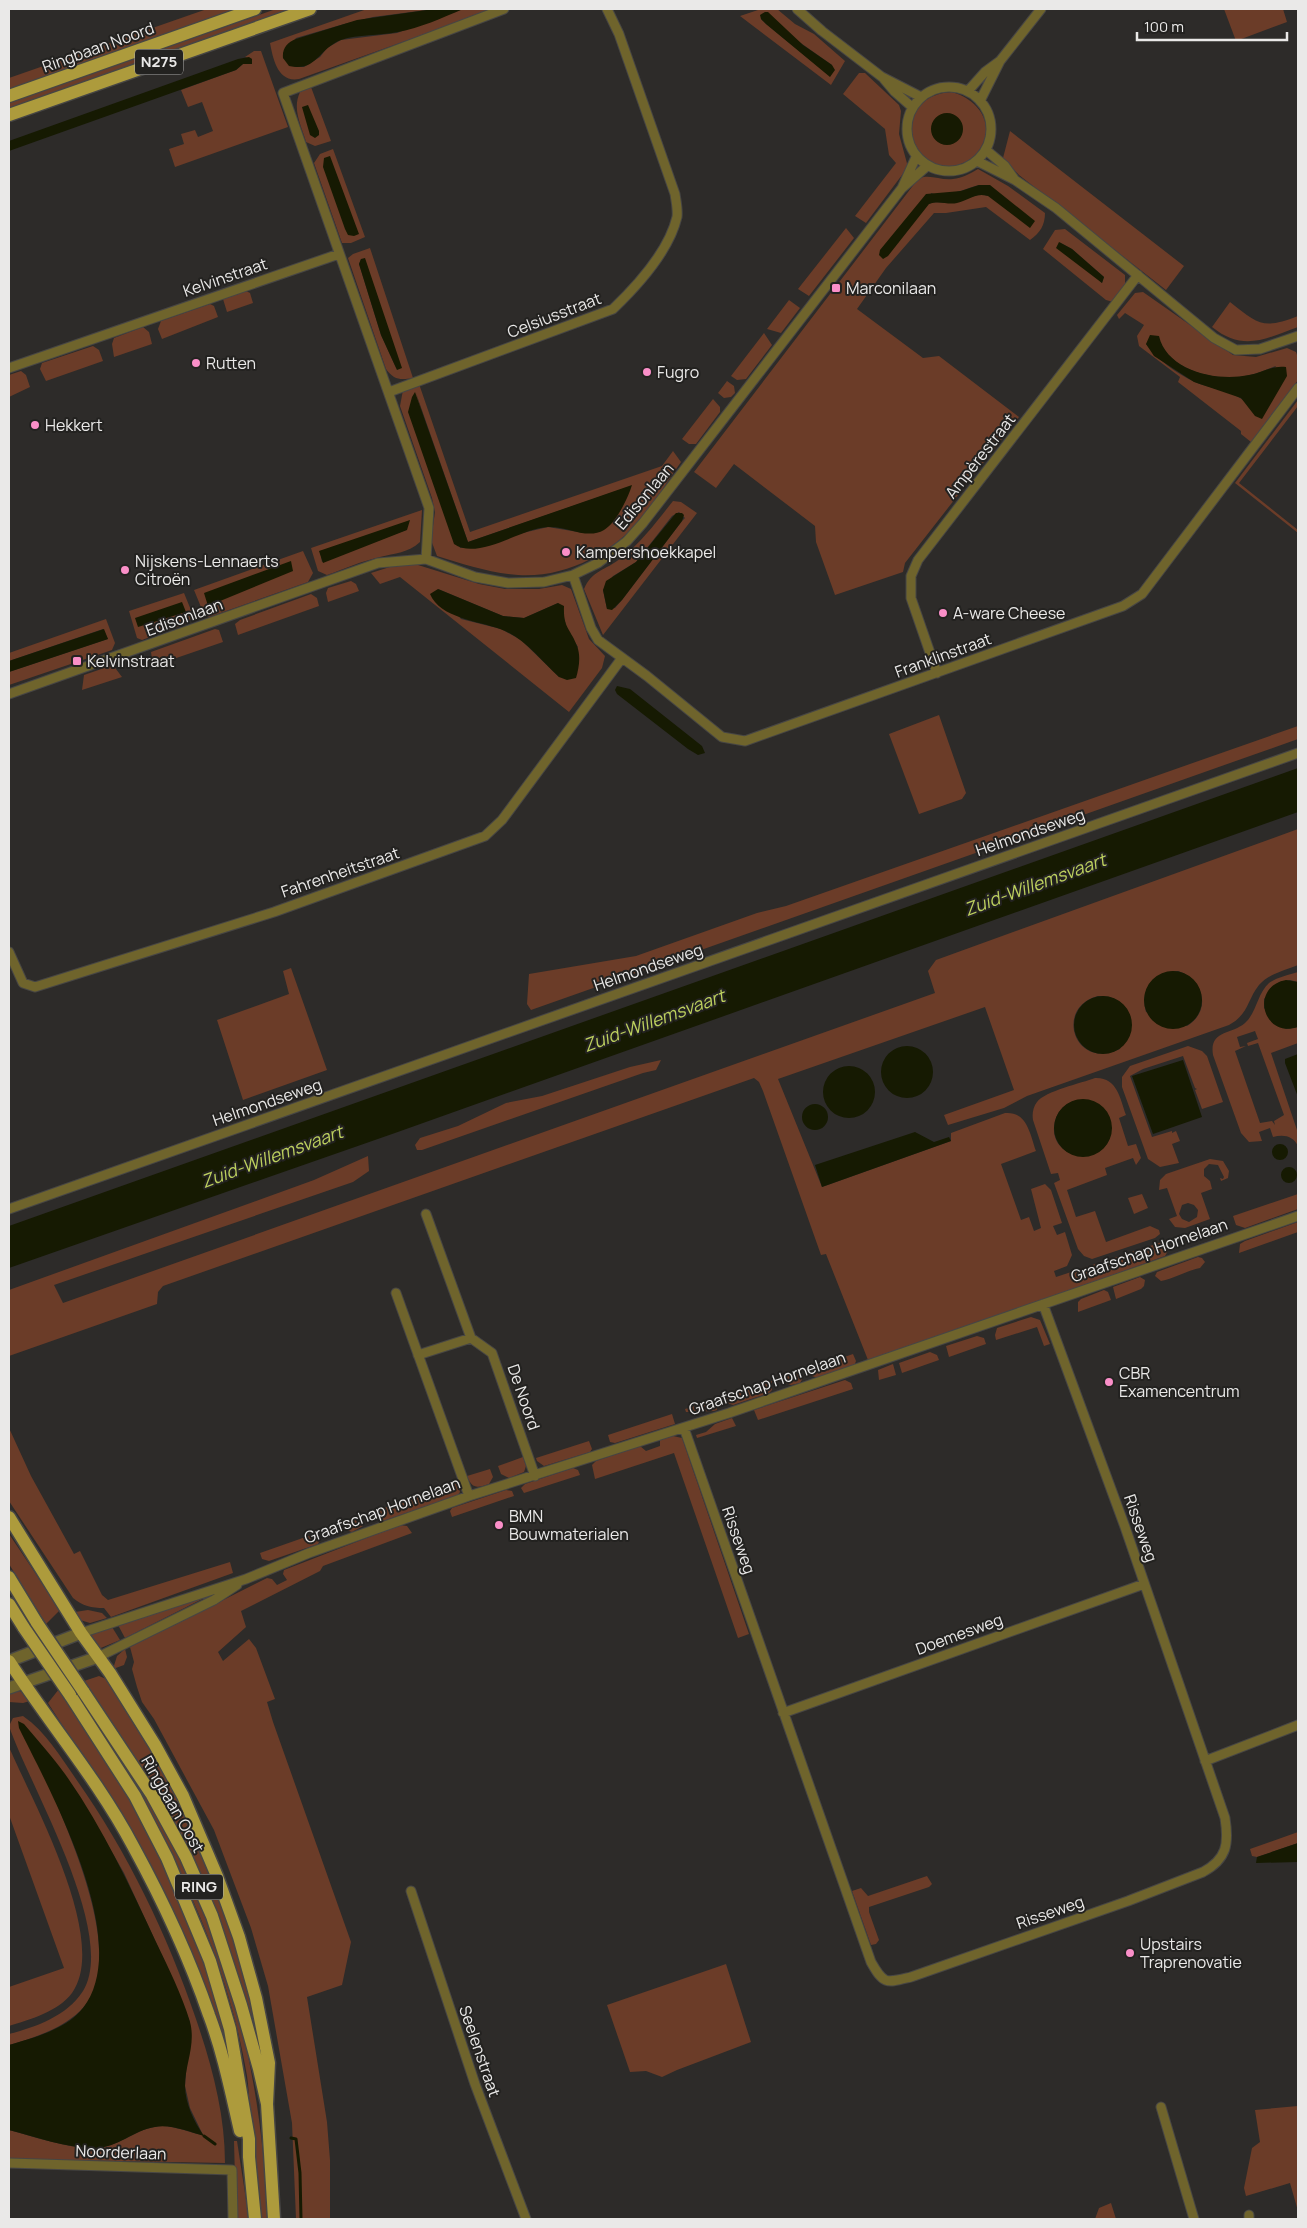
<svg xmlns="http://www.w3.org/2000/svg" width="1307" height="2228" viewBox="0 0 1307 2228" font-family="Manrope,sans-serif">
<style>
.green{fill:#6b3c28;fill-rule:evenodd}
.water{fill:#161a02}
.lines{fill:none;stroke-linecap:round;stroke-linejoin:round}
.stream{stroke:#161a02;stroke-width:3}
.minor-casing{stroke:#474644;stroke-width:11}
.tertiary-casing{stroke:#474644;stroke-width:14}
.primary-casing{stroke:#474644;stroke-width:15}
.minor{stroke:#6f642c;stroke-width:9}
.tertiary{stroke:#6f642c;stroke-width:11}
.primary{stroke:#ad9b3c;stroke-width:12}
.primary-bridge-casing{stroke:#474644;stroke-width:15;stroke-linecap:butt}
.primary-bridge{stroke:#ad9b3c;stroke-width:12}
.poi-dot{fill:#fa8fc8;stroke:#232220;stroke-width:2}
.labels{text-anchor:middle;stroke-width:4;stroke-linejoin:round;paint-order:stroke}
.shield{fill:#232220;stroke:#aeadac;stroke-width:1}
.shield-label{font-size:15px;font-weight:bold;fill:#eae9e8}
.street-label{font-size:16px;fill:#eae9e8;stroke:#232220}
.poi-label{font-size:16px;fill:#eae9e8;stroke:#232220;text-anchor:start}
.water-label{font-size:18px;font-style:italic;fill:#bdd05e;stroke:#232220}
</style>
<rect width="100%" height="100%" fill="#2d2b29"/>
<path class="green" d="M207 9H240L9 91V78Z
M276 9H297L9 111V103Z
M367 9H434L373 17 344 24 296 38 283 53V58L295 67H304L320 57 327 48 341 40 397 33 463 9H495L299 79C278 83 273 59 270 43Z
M761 9H777L795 24 814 34 845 61 831 85 740 16ZM761 15 832 65 830 76 766 24 761 19Z
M1224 9H1283L1287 22 1236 41Z
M254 51H261L288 127 175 167 169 149 184 144 181 134 195 130 198 137 213 131 202 102 188 107 181 90 236 70 243 64H248L252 59 245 57Z
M859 73H865L899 105 901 111 899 134 908 167 866 223 855 216 896 163 889 155 885 129 843 94Z
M311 87 331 141 315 146 306 142C301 125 292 109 300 92Z
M952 92C980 100 998 127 977 153 971 160 963 164 954 166 908 176 888 96 952 92Z
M1010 131 1184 266 1166 290 1019 175 1003 158Z
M333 149 365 237 351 243H342L314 163 320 154Z
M978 169 1008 186 1045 213C1045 225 1040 233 1030 240L986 207 946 213H934L886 268 857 309 923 358 939 356 1019 417 905 563 903 572 835 595 816 542 815 526 734 464 716 488 694 472 918 179C929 173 941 181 953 179 962 178 970 174 978 169ZM979 185 988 196C974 192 963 203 949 203 941 203 937 201 929 204L931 193C946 198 964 189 979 185Z
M846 228 854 238 809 296 798 289Z
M1065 229 1125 275V285L1113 302 1106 300 1043 249 1055 230ZM1059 242 1072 249 1104 277 1102 283Z
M370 248 413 378C400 380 394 380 386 369L348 258 353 254ZM361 259 397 370 381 335 359 264Z
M246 291 250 293 253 303 227 312 223 299Z
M1143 292 1233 355 1256 357 1287 348 1296 352 1298 358V380L1255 440 1251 442 1241 434V431L1178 382 1180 377 1139 346 1137 336 1144 325 1125 313 1119 319 1117 315 1135 293ZM1158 336C1167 371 1218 383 1250 375 1259 373 1267 369 1276 366L1248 404C1233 390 1213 390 1195 382 1177 374 1157 359 1146 344Z
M789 300 800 308 781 333 767 329Z
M1230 302C1258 324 1263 330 1298 316V327C1265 339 1243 352 1212 327Z
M210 304 214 306 218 317 162 339 158 329 161 321Z
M143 327 149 332 152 344 114 357 112 344 114 338Z
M764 333 772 345 746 379 737 380 731 376Z
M93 346 99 350 103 361 46 381 40 369 42 363Z
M21 371 26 375 30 387 9 397V375Z
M418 381 470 532 662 466 673 451 681 462C668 480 656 501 642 518 611 554 566 578 518 575 490 573 463 564 437 556L431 540 435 512 432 498 400 406 403 390ZM416 393 468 542 631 486 584 533 548 527 460 548Z
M727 381 734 386 735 393 731 397 724 398 718 393Z
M713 399 720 407V412L696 444H689L682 439Z
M1298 400V406L1239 483 1298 530V533L1235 483Z
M673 501 681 502 697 513 603 635 584 589C592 570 605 571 621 558 642 542 657 521 673 501ZM679 512 685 518 682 521 622 600 615 608 607 609 603 590 613 576 636 562 672 516Z
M422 510 420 542C408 553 395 553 380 557 362 561 344 569 327 575L318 571 311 548ZM406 530 322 562 320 551Z
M303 551 313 573 308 582 209 617 203 612 194 590Z
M396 565H418L479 584 505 589H539L562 585 571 589 589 639 605 656 602 668 569 712 400 577 380 584 371 573ZM438 589 503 616 524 618 558 603 563 614 567 629 578 647 559 677 521 640 501 629 461 619Z
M351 581 356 584 359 591 328 602 326 593 328 588Z
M184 593 193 615 188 623 142 640 137 638 129 611Z
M311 594 317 598 319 606 238 635 235 624 240 620Z
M106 619 115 643 112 650 9 685V672L108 639 103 629 9 661V653Z
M215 629 219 630 223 642 153 666 151 652Z
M113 665 122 677 82 690 84 675Z
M939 715 966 793 962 799 919 814 889 734Z
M1298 726V739L531 1010 527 1004 529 974 636 956 757 913 786 906Z
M1298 829V965C1286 970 1268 974 1259 985 1247 1000 1249 1014 1229 1025L1027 1096 1004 1108 948 1125 944 1115 1014 1090 985 1007 778 1079 822 1187 951 1141V1133L1005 1113C1027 1111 1030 1134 1036 1151L1001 1164 1021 1220 1029 1217 1034 1231 1041 1228 1031 1189 1045 1184 1051 1190 1062 1223 1053 1226 1057 1235 1065 1232 1072 1255 1067 1266 1054 1271 1056 1277 1165 1241 1168 1251 1165 1256 1027 1306 868 1360 826 1254 821 1255 763 1091 759 1082 754 1078 163 1286 158 1292 157 1304 9 1356V1290L314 1180 368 1156 369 1171 353 1182 54 1285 63 1303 935 993 928 971 936 960ZM1178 971C1204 979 1212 1011 1187 1026L1146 1012C1139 989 1155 971 1178 971ZM1098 996C1114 995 1128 1004 1131 1020L1120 1049C1074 1071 1054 1007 1098 996Z
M291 968 327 1070 243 1100 217 1020 289 994 283 971Z
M1298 972V982L1290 980 1279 982 1264 999V1008L1286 1029 1298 1027V1043L1271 1053 1298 1133V1146C1293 1136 1284 1134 1273 1137L1270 1128 1259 1132 1262 1141 1249 1142 1241 1133 1213 1055C1209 1030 1231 1035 1245 1023 1257 1012 1257 994 1269 983 1277 977 1289 975 1298 972ZM1255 1031 1258 1039 1247 1043 1248 1046 1258 1043 1284 1115 1274 1121 1275 1125 1272 1121 1260 1123 1235 1051 1246 1046 1240 1047 1237 1037Z
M1188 1046 1202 1051 1207 1056 1223 1102 1202 1109 1195 1090 1197 1089 1195 1088 1183 1056 1143 1069 1130 1076 1152 1137 1172 1131V1133L1176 1131 1180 1141 1172 1144 1179 1163 1160 1167 1148 1159 1122 1087V1077L1130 1066Z
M661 1060 656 1070 643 1073 422 1150H417L415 1145 420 1138 458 1126 506 1103 542 1096 630 1067Z
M1095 1078C1117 1077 1120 1098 1126 1115L1119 1118 1128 1146 1136 1144 1141 1158 1136 1165 1133 1158 1105 1168 1107 1175 1067 1190 1076 1217 1095 1211 1106 1242 1150 1226 1159 1230 1160 1234 1155 1238 1092 1259 1084 1256 1078 1249 1054 1183 1060 1180 1058 1173 1051 1174 1033 1120C1032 1114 1033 1107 1037 1102 1045 1091 1082 1083 1095 1078ZM1077 1100 1110 1119C1121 1170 1044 1165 1055 1121 1058 1110 1066 1103 1077 1100Z
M1210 1159 1223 1161 1229 1171 1228 1178 1221 1181 1220 1178 1223 1179 1224 1177 1218 1165 1209 1164 1204 1169V1176L1210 1181 1212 1189 1201 1193 1210 1219 1185 1228 1175 1227 1169 1219 1177 1216 1167 1188 1159 1190 1160 1180 1166 1174ZM1188 1203 1194 1205 1198 1210 1197 1217 1189 1222 1182 1219 1179 1214 1182 1205Z
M1142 1194 1148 1208 1134 1214 1128 1198Z
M1298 1194V1209L1245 1228 1236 1225 1233 1216Z
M1298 1222V1232L1239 1253 1240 1244 1245 1241Z
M1198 1257 1202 1258 1205 1262 1200 1268C1186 1271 1176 1278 1161 1281L1155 1276 1157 1272Z
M1140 1277 1145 1280 1144 1286 1141 1289 1116 1299 1113 1287Z
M1104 1290 1108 1292 1111 1300 1078 1312V1302L1081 1299Z
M1031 1317 1040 1320 1050 1344 1044 1346 1037 1327 996 1340 995 1335 997 1328Z
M977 1336 984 1338 986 1344 949 1357 946 1346Z
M930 1352 937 1355 939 1360 902 1373 899 1363Z
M853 1354 856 1361 854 1366 818 1378 812 1376 810 1369Z
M893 1364 896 1375 879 1380 878 1370Z
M801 1372 803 1378 800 1383 791 1385 785 1383 783 1378Z
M845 1380 851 1383 853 1389 758 1420 754 1410Z
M772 1381V1390L769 1393 733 1405 727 1403 725 1397Z
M716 1400 717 1410 714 1411 686 1412 685 1409Z
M672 1414 675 1424 615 1443 610 1442 608 1435Z
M732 1418 736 1426 697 1438 696 1435 706 1432 715 1424Z
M9 1428 31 1476 74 1554 80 1551 102 1595 108 1600 230 1562 233 1573 111 1617 104 1608C91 1608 83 1606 73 1598L9 1501Z
M673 1436 682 1438 749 1634 738 1638 674 1453 595 1479 592 1465 596 1461 640 1446 646 1451 660 1446V1440Z
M589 1441 592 1449 590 1452 544 1466 537 1461 536 1458Z
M523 1457 526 1466 524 1472 509 1478 501 1474 498 1466Z
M573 1468 578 1470 580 1475 524 1493 521 1488 525 1484Z
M490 1469 493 1477 489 1484C477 1488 472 1489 467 1476Z
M457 1482 460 1492 458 1495 383 1521 376 1519 373 1512Z
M506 1490 512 1491 514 1496 452 1517 450 1511 452 1508Z
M361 1516 363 1526 352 1532 346 1530 343 1522Z
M400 1525 407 1526 412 1533 323 1566 320 1571 241 1611 246 1627 218 1652 223 1661 249 1639 256 1648 275 1699 267 1702 273 1722 351 1942 342 1985 307 1997 327 2122 330 2160V2219H296L292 2123 268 1986 251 1928 214 1830 154 1719 142 1702 137 1687 132 1669 134 1662 130 1647 267 1578 272 1579 277 1585 287 1580 283 1574 284 1570Z
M317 1533 320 1540 318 1544 269 1561 262 1559 260 1553Z
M9 1534 60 1610 46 1624 9 1564Z
M224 1588 125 1638 118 1625Z
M88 1610 102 1613 107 1618 90 1623 80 1620 75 1612Z
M112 1627 120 1640 96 1650 87 1636Z
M125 1649 127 1657 124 1665 113 1669 117 1656Z
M99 1676 111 1681 152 1746 209 1864 253 1998 264 2067 245 1998 149 1785 84 1681Z
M59 1689 127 1794 189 1914 224 2019 236 2089 125 1822 48 1703Z
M18 1691 25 1692 33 1700 23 1703 9 1702V1692Z
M82 1699C104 1732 129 1765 149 1800 197 1886 235 1979 252 2076 261 2123 265 2171 269 2219H260C257 2192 253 2164 251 2136 249 2116 250 2096 247 2076 224 1939 156 1814 80 1700Z
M23 1716C46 1732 60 1756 76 1779 128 1853 167 1934 196 2019 212 2066 225 2114 225 2163L9 2159V2130C36 2137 68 2149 96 2148 118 2147 133 2131 154 2127 171 2123 187 2133 203 2135L190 2108 185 2086 190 2022 171 1975 124 1873 93 1819 56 1802C76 1851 127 1967 80 2011 61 2029 34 2038 9 2045V2034C36 2027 67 2016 83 1991 118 1933 29 1785 9 1726L13 1718Z
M9 1747C32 1801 110 1940 72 1993 59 2011 29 2020 9 2026V1987L64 1968 9 1815Z
M1298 1832V1843L1257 1857 1252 1856 1250 1849Z
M927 1876 932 1884 929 1887 869 1907V1912L879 1940 876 1944 871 1945 852 1891 861 1888 868 1896Z
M726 1964 751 2042 677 2070 662 2077 646 2071 630 2072 607 2005Z
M1298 2106V2211L1290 2183 1246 2196 1244 2188 1252 2148 1260 2142 1255 2110Z
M234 2141H237L249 2219H236Z
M1111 2203 1116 2219H1095L1099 2208Z"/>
<path class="water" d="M434 9H463C442 18 420 28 398 32 379 36 358 34 341 40 318 49 317 72 289 66L283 58C282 49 287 42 296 39L357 20Z
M765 12H768L803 45 832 65 835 70 830 77 766 24 761 19 760 15Z
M249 57 252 59V64H243L236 70 9 151V141L238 59Z
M308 105 319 131V135L315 138 310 135 302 107Z
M931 129a16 16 0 1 1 32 0a16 16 0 1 1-32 0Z
M330 156 359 234 354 236 348 235 345 229 323 167 324 158Z
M979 185H990L1035 221 1030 228 988 196C976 192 969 200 957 203 947 205 939 200 929 204L888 256 883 259 879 255 880 250 926 194 961 191Z
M1059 242 1072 249 1104 277 1102 283 1056 248Z
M365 258 402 368 397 370 381 335 359 264 361 259Z
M1150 335 1159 336C1167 371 1217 382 1249 375 1262 373 1272 365 1286 367L1287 376 1262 419 1255 416 1241 398 1194 382 1154 356 1146 344Z
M415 392 468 542 632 485C628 498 616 523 604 530 587 540 567 526 548 527 521 528 478 561 454 544L408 412 412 397Z
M676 513H682L684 515 682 521 622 600 612 610 607 609 603 590 606 581 636 562Z
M410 520 407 530 323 563 319 551Z
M291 561 293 571 208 606 204 593Z
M438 589 503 616 524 618 558 603 564 606C563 629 571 629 577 646 581 656 579 668 576 678L567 680 559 677C541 661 524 637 500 629 478 621 440 618 430 594Z
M182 602 186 612 138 627 135 618Z
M104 629 108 639 9 672V661Z
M617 686 630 689 702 746 705 753 698 755 688 749 617 694 615 690Z
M1298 768V812L395 1133 9 1268V1226Z
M1144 1000a29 29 0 1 1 58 0a29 29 0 1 1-58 0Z
M1286 980 1298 982V1027C1263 1039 1249 987 1286 980Z
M1074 1025a29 29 0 1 1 58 0a29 29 0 1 1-58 0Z
M881 1072a26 26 0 1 1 52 0a26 26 0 1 1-52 0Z
M1298 1054V1097L1285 1063V1059Z
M1183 1060 1202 1117 1153 1134 1132 1076Z
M823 1092a26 26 0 1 1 52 0a26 26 0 1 1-52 0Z
M1054 1128a29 29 0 1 1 58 0a29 29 0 1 1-58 0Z
M802 1117a13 13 0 1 1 26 0a13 13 0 1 1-26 0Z
M915 1132 934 1142 949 1137 951 1141 822 1187 815 1165Z
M1272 1152a8 8 0 1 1 16 0a8 8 0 1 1-16 0Z
M1281 1175a8 8 0 1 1 16 0a8 8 0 1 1-16 0Z
M18 1721 24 1724C38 1741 53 1757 65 1774 102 1826 129 1884 156 1942 168 1967 182 1995 190 2022 196 2045 185 2064 185 2086 185 2103 194 2122 204 2136 189 2132 171 2124 155 2127 134 2130 117 2148 95 2148 66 2148 36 2137 9 2130V2045C33 2038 67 2029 83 2008 134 1942 51 1793 19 1728Z
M1298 1843V1862L1256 1863 1257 1857Z"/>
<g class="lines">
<path class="stream" d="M204 2136 215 2144
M291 2138 296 2139 300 2173 301 2219"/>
<defs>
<path id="minor" d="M797 9 822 31 882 77 921 97
M884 79 895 92 912 107
M907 129a42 42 0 1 1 84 0a42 42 0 1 1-84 0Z
M968 91 985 72 1000 61 1041 9
M980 101 1000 61
M986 150 1005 166 1015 180
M977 161 1015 180 1056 208 1214 338 1236 350 1260 349 1298 336
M902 188 927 166
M9 368 339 254
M389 392 613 309C637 286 669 251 677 217 678 210 676 201 675 194L619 34 607 9
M426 559 429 508 283 93 504 9
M573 575 591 628 598 640 647 676 722 737 745 741 1123 606 1142 594 1298 388
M937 673 911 598V576L918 560 1138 275
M9 694 378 563 426 559 475 577 508 583 544 582 573 575 598 563 627 541 643 523 902 188 916 157
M9 952 23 983 35 987 274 912 485 836 502 820 622 658
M9 1209 1298 753
M426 1214 471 1338 492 1353 535 1476
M396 1293 469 1496
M418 1355 471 1338
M684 1428 871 1962C884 1985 886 1983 911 1977L1128 1901 1203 1872C1227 1859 1229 1844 1225 1818L1125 1527 1043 1304
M81 1633 246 1579 309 1553 469 1496 729 1413 1298 1216
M98 1657 214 1600 237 1585
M783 1713 1144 1584
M1205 1761 1298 1725
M411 1891 475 2084 526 2219
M1161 2107 1194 2219
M9 2163 232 2170 233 2219
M1249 2215V2219"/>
<path id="tertiary" d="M9 1661 81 1633
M9 1688 98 1657"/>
<path id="primary" d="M9 96 255 9
M9 115 310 9
M9 1517 81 1633 110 1673 155 1745 183 1796 217 1876 239 1937 256 1998 269 2063 267 2104
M9 1577 37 1623
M9 1604 24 1628
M9 1661C49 1723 98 1780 133 1846 162 1899 189 1957 209 2015 223 2052 231 2092 240 2131
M83 1691 152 1795 186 1857 212 1916 241 2005 259 2069 267 2104 274 2219
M70 1695 135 1796 167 1858 210 1961 230 2029 249 2139V2157L255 2219"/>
</defs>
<use href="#minor" class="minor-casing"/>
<use href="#tertiary" class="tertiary-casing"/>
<use href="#primary" class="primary-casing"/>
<use href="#minor" class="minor"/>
<use href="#tertiary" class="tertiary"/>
<use href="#primary" class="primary"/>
<defs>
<path id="primary-bridge" d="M37 1623 83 1691
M24 1628 70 1695"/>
</defs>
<use href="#primary-bridge" class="primary-bridge-casing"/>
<use href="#primary-bridge" class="primary-bridge"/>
</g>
<g class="poi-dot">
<rect x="831" y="283" width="10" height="10" rx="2.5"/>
<circle cx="196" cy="363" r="5"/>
<circle cx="647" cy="372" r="5"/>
<circle cx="35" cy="425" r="5"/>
<circle cx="566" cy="552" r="5"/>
<circle cx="125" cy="570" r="5"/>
<circle cx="943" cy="613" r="5"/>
<rect x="72" y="656" width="10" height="10" rx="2.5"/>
<circle cx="1109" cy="1382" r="5"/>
<circle cx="499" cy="1525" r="5"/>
<circle cx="1130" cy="1953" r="5"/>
</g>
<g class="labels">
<g class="shield">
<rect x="135" y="49.5" width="48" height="25" rx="4"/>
<rect x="175" y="1874.5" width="48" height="25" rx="4"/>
</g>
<g class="shield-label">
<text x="159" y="67">N275</text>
<text x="199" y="1892">RING</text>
</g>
<g class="street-label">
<text transform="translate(98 47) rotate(-20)" y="6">Ringbaan Noord</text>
<text transform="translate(225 277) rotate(-19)" y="6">Kelvinstraat</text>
<text transform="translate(554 315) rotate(-21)" y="6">Celsiusstraat</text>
<text transform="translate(980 456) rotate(-52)" y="6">Ampèrestraat</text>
<text transform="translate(644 496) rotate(-50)" y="6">Edisonlaan</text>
<text transform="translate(184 617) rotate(-20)" y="6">Edisonlaan</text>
<text transform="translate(943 655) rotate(-20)" y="6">Franklinstraat</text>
<text transform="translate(1030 832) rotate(-19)" y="6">Helmondseweg</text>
<text transform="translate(340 872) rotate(-19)" y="6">Fahrenheitstraat</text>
<text transform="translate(648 967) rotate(-19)" y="6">Helmondseweg</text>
<text transform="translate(267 1102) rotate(-19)" y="6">Helmondseweg</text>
<text transform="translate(1149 1250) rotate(-19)" y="6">Graafschap Hornelaan</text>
<text transform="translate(767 1383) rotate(-19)" y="6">Graafschap Hornelaan</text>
<text transform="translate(524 1397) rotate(71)" y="6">De Noord</text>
<text transform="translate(382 1510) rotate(-20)" y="6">Graafschap Hornelaan</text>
<text transform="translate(1141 1528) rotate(71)" y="6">Risseweg</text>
<text transform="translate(739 1540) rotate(71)" y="6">Risseweg</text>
<text transform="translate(959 1634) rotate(-20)" y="6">Doemesweg</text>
<text transform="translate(173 1804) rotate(60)" y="6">Ringbaan Oost</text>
<text transform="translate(1050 1912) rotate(-19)" y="6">Risseweg</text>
<text transform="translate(480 2051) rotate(71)" y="6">Seelenstraat</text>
<text transform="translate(121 2152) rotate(2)" y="6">Noorderlaan</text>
</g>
<g class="poi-label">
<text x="846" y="294">Marconilaan</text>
<text x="206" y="369">Rutten</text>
<text x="657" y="378">Fugro</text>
<text x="45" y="431">Hekkert</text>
<text x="576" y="558">Kampershoekkapel</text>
<text x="135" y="567">Nijskens-Lennaerts<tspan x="135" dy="18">Citroën</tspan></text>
<text x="953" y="619">A-ware Cheese</text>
<text x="87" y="667">Kelvinstraat</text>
<text x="1119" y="1379">CBR<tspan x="1119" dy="18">Examencentrum</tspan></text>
<text x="509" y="1522">BMN<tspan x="509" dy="18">Bouwmaterialen</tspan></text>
<text x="1140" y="1950">Upstairs<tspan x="1140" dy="18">Traprenovatie</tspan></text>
</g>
<g class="water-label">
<text transform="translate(1035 885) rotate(-20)" y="6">Zuid-Willemsvaart</text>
<text transform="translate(654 1021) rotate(-20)" y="6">Zuid-Willemsvaart</text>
<text transform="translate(272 1157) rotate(-20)" y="6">Zuid-Willemsvaart</text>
</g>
</g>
<rect width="1307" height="2228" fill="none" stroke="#eae9e8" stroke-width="20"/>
<path d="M1137 32v8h150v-8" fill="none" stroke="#eae9e8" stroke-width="2.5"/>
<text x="1144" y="32" font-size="15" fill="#eae9e8" stroke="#232220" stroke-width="4" paint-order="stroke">100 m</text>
</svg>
